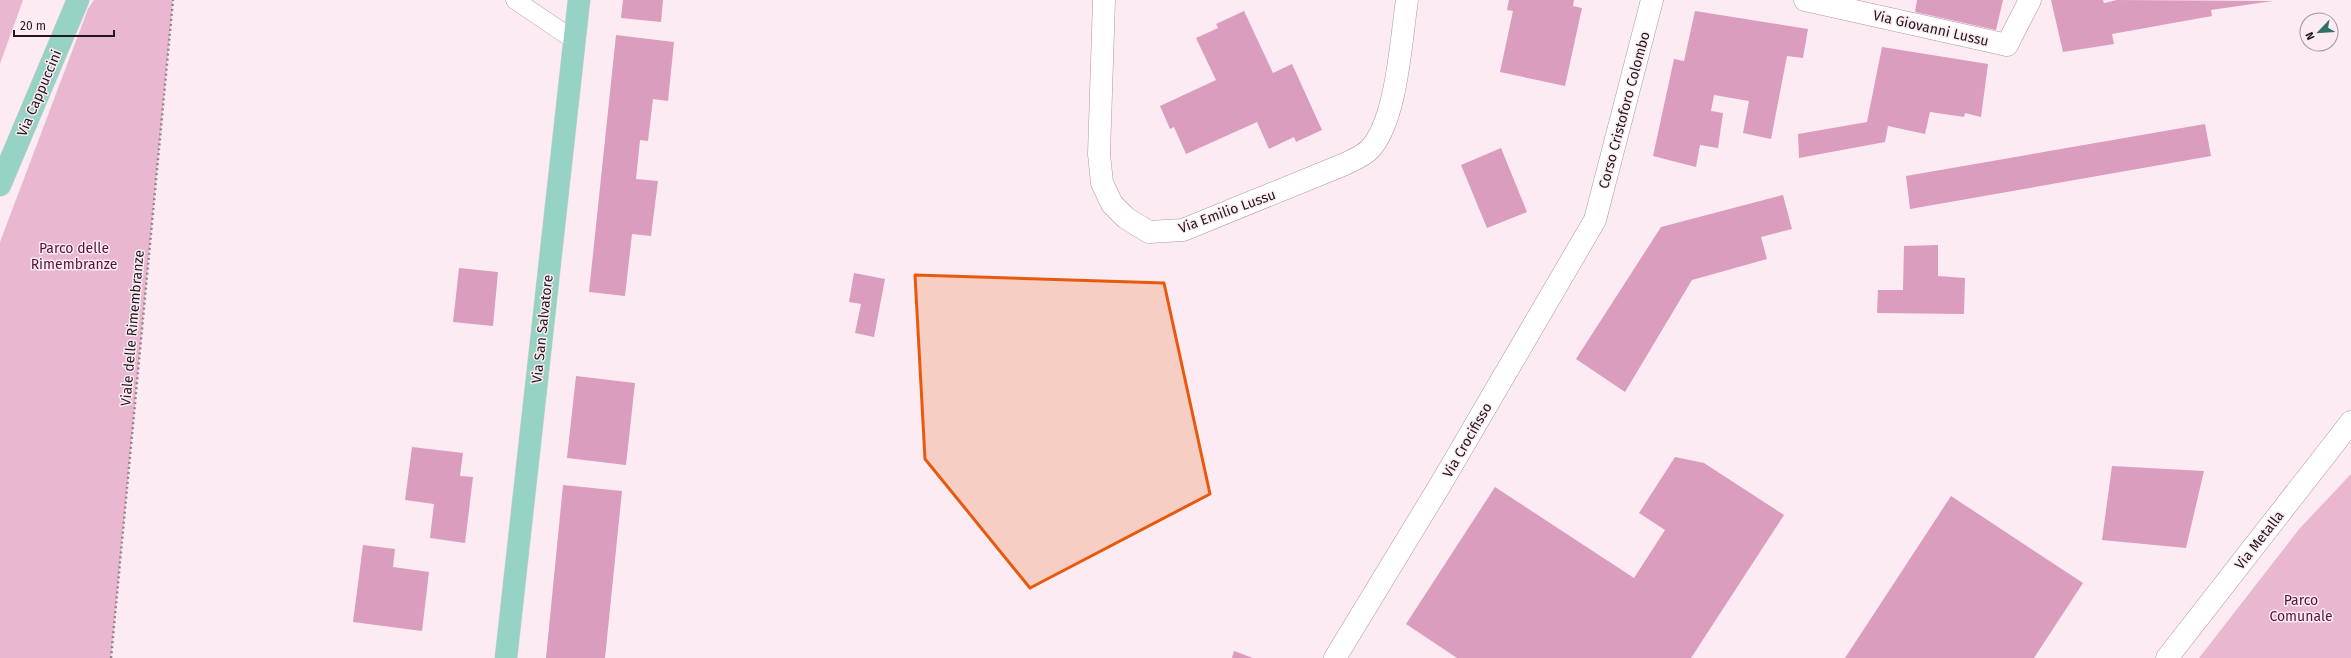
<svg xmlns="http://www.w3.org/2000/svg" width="2351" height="658" viewBox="0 0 2351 658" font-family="'Fira Sans',sans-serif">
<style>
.green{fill:#e9b8d0}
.building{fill:#db9dbd}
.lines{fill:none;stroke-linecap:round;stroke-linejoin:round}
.service-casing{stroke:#b096a3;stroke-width:19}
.minor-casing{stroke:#b096a3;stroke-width:23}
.tertiary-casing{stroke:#b096a3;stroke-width:23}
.primary-casing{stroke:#d3d1d2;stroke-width:23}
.path{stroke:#91838a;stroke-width:2.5;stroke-dasharray:2 3;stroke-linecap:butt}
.service{stroke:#fff;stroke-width:18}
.minor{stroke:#fff;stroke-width:22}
.tertiary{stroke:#fff;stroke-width:22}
.primary{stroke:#96d3c4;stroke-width:22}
.marked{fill:#e8590c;fill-opacity:0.2;stroke:#e8590c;stroke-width:3;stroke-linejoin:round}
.labels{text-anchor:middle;stroke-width:3;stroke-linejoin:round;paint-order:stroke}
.street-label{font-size:14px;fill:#22181d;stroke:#fcebf3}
.park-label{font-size:14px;fill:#58103d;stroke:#fcebf3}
</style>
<rect width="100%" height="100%" fill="#fcebf3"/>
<path class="green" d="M0 0H23L0 64Z
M94 0H173L111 658H0V242L88 9Z
M2351 474V658H2199L2300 528Z"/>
<path class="building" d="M623 0H663L661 22 621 18Z
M1509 0H1574L1573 6 1582 8 1565 86 1500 72 1513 11 1507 10Z
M1917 0H2003L1996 30 1915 12Z
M2051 0H2103L2104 3 2117 0 2273 1 2211 10 2212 16 2112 34 2114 44 2063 52Z
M1244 11 1273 73 1292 64 1322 130 1296 142 1294 137 1269 149 1257 122 1186 154 1174 127 1170 129 1160 106 1216 80 1196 38 1218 28 1216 24Z
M1695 11 1808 29 1803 58 1787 56 1771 139 1743 133 1749 101 1714 95 1711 111 1723 113 1718 148 1700 145 1696 167 1653 156 1674 59 1684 61Z
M616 35 674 42 668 101 653 99 648 141 640 140 636 179 658 181 651 236 632 234 625 296 589 292Z
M1882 47 1988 64 1981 117 1965 113 1964 117 1930 112 1925 134 1888 126 1885 142 1799 158 1798 134 1867 122Z
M2205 124 2211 156 1910 209 1906 176Z
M1501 148 1527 212 1487 228 1461 165Z
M1783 195 1792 229 1761 237 1767 259 1692 280 1625 392 1576 359 1661 227Z
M1938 245V276L1965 278 1964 314 1877 313 1878 290H1903L1904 246Z
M459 268 498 272 493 326 453 322Z
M854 273 885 279 874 337 855 333 861 304 849 302Z
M576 376 635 383 626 465 567 458Z
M412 447 463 453 460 476 473 477 465 543 430 538 434 504 405 500Z
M1675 457 1704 463 1784 515 1691 658H1457L1406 624 1495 487 1634 578 1665 530 1639 513Z
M2112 466 2204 471 2186 548 2102 540Z
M563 485 622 491 605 658H546Z
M1951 496 2083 583 2034 658H1845Z
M363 545 395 549 393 567 429 572 422 631 353 622Z
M1234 651 1253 658H1232Z"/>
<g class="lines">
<defs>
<path id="service" d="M515 0 574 40"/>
<path id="minor" d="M1104 0 1099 154 1102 183 1112 204 1126 218 1149 232 1183 230 1345 164C1353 160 1363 156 1369 150 1397 122 1401 39 1407 0
M1805 0 2007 45 2030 0
M2167 658 2351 422"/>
<path id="tertiary" d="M1335 658 1442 482 1595 220 1652 0"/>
<path id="primary" d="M0 185 78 0
M506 658 579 0"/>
</defs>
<use href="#service" class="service-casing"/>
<use href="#minor" class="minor-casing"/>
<use href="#tertiary" class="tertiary-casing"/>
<use href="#primary" class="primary-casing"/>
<path class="path" d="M111 658 173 0"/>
<use href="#service" class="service"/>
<use href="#minor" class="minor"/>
<use href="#tertiary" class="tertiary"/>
<use href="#primary" class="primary"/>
</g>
<path class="marked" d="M915 275 1164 283 1210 494 1030 588 925 459Z"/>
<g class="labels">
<g class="street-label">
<text transform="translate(1931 28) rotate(13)" y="5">Via Giovanni Lussu</text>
<text transform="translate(39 93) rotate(-67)" y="5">Via Cappuccini</text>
<text transform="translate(1624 110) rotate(-75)" y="5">Corso Cristoforo Colombo</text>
<text transform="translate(1227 211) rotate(-20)" y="5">Via Emilio Lussu</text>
<text transform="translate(132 328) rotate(-85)" y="5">Viale delle Rimembranze</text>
<text transform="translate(542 329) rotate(-84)" y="5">Via San Salvatore</text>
<text transform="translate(1467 440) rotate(-60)" y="5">Via Crocifisso</text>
<text transform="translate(2259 540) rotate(-52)" y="5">Via Metalla</text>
</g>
<g class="park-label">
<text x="74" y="253">Parco delle<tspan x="74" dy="16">Rimembranze</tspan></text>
<text x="2301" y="605">Parco<tspan x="2301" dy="16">Comunale</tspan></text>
</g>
</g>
<g transform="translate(2319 32) rotate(245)"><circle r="19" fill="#fcebf3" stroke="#a5979d"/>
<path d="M0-3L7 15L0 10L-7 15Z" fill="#317363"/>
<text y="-6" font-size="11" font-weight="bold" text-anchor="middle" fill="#22181d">N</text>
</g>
<path d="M14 30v6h100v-6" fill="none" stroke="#22181d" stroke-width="2"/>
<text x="20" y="30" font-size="12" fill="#22181d" stroke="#fcebf3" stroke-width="3" paint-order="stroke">20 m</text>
</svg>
